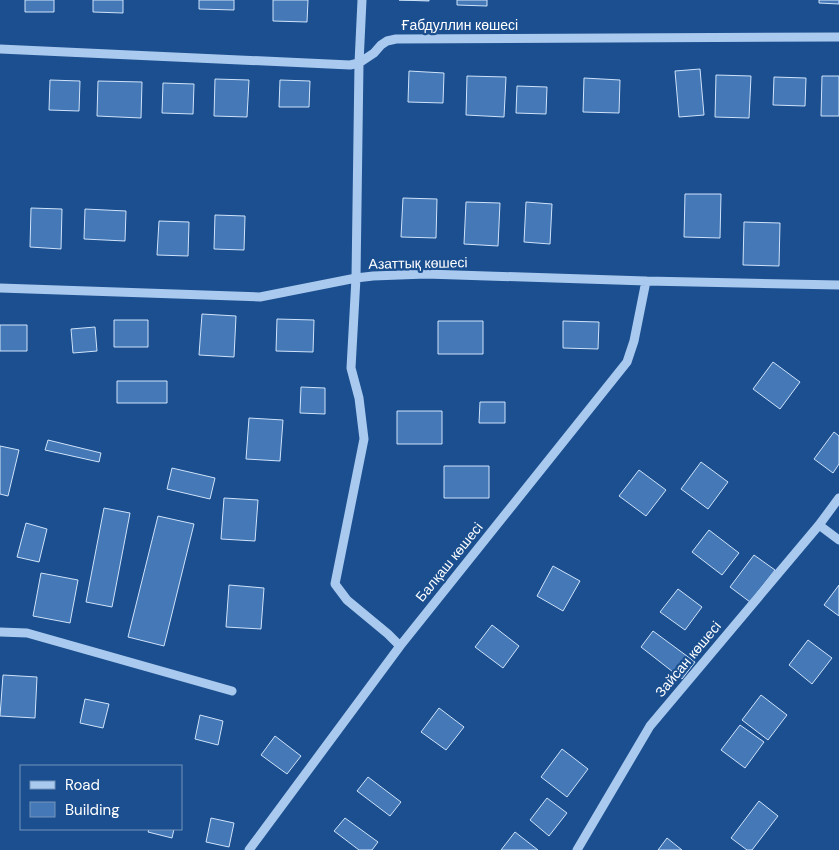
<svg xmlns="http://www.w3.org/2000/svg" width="839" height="850" viewBox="0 0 839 850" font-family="'DM Sans',sans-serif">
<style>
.building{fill:#4478b7;stroke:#cfe3fa}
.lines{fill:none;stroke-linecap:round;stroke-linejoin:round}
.minor{stroke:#a9c9ee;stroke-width:9}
.labels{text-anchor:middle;stroke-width:4.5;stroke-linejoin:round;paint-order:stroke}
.street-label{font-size:14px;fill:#fff;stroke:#1b4f8f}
</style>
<rect width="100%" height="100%" fill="#1b4f8f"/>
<path class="building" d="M25 0H54V12H25Z
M93 0H123V13L93 12Z
M199 0H234V10L199 9Z
M273 0H308L307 22 273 21Z
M399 0H429V1Z
M457 0H487V6L457 5Z
M819 0H839V4L819 3Z
M700 69 704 115 679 117 675 71Z
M409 71 444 73 443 103 408 102Z
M716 75 751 76 749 118 715 117Z
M467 76 506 77 504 117 466 115Z
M822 76H839V116H821Z
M774 77 806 78 805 106 773 105Z
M584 78 620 80 619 113 583 112Z
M215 79 249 80 247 117 214 116Z
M50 80 80 81 79 111 49 110Z
M280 80 310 81 309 107H279Z
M98 81 142 82 141 118 97 116Z
M163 83 194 84 193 114 162 113Z
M517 86 547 87 546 114 516 113Z
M685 194H721L720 238 684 237Z
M403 198 437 199 436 238 401 237Z
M466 202 500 203 498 246 464 244Z
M526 202 552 204 550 244 524 242Z
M31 208 62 209 61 249 30 247Z
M85 209 126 211 125 241 84 239Z
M215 215 245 216 244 250 214 249Z
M159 221 189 222 188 256 157 255Z
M744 222 780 223 779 266 743 265Z
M202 314 236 316 234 357 199 355Z
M277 319 314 320 313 352 276 351Z
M114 320H148V347H114Z
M438 321H483V354H438Z
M563 321 599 322 598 349 563 348Z
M0 325H27V351H0Z
M95 327 97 351 73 353 71 329Z
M773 362 800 382 780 409 753 389Z
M117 381H167V403H117Z
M301 387 325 388V414L300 413Z
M480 402H505V423H479Z
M397 411H442V444H397Z
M249 418 283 420 280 461 246 459Z
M834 432 839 436V464L833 473 814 459Z
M48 440 101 453 99 462 45 450Z
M0 446 19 450 8 496 0 494Z
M701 462 728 482 708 509 681 489Z
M444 466H489V498H444Z
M172 468 215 478 210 499 167 489Z
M639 470 666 490 646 516 619 496Z
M224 498 258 500 255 541 221 539Z
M104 508 130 513 112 607 86 602Z
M158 516 194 524 164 646 128 637Z
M26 523 47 529 39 562 17 557Z
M709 530 739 553 722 575 692 552Z
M754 555 775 570 750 602 730 587Z
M553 566 580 581 563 611 537 596Z
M41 573 78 580 70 623 33 616Z
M229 585 264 588 261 629 226 627Z
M839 585V616L824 605Z
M678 589 702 607 685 630 660 612Z
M492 625 519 646 503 668 475 647Z
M653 631 695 662 682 679 641 647Z
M808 640 832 658 812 684 789 665Z
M3 675 37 677 35 718 0 716Z
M761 695 787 715 768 740 742 720Z
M85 699 109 704 103 728 80 723Z
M439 708 464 727 446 750 421 732Z
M200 715 223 721 218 745 195 739Z
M740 725 764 742 745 768 721 750Z
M275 736 301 756 287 774 261 755Z
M562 749 588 769 567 797 541 777Z
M368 777 401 802 390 816 357 791Z
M547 798 567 813 549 836 530 820Z
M759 801 778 816 752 850H747L731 838Z
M211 818 234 823 229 847 206 842Z
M345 818 378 842 372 850H359L334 831Z
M149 829H174L172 838 148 832Z
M515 832 538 850H501Z
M667 838 682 850H658Z"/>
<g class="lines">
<path class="minor" d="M362 0 359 63 356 278 351 368 359 398 364 439 335 584 347 600 388 634 400 646
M0 49 350 65 359 63 374 53 381 45 387 41 396 39 839 37
M0 288 260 297 356 278 373 276 426 274 646 281 839 285
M819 525 839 540
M0 632 27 633 232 691
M249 850 400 646 627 362 634 341 646 281
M577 850 650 726 819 525 839 498"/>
</g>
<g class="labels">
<g class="street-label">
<text x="460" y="30">Ғабдуллин көшесі</text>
<text transform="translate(418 263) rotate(-1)" y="5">Азаттық көшесі</text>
<text transform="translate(449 562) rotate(-51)" y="5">Балқаш көшесі</text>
<text transform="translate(688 659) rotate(-50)" y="5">Зайсан көшесі</text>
</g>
</g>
<rect x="20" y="765" width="162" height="65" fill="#1b4f8f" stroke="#7695bc"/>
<rect x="30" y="781" width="25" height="8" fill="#a9c9ee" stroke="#7695bc"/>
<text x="65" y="790" font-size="15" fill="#ffffff">Road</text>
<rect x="30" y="802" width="25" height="15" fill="#4478b7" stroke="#7695bc"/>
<text x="65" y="815" font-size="15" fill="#ffffff">Building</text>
</svg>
